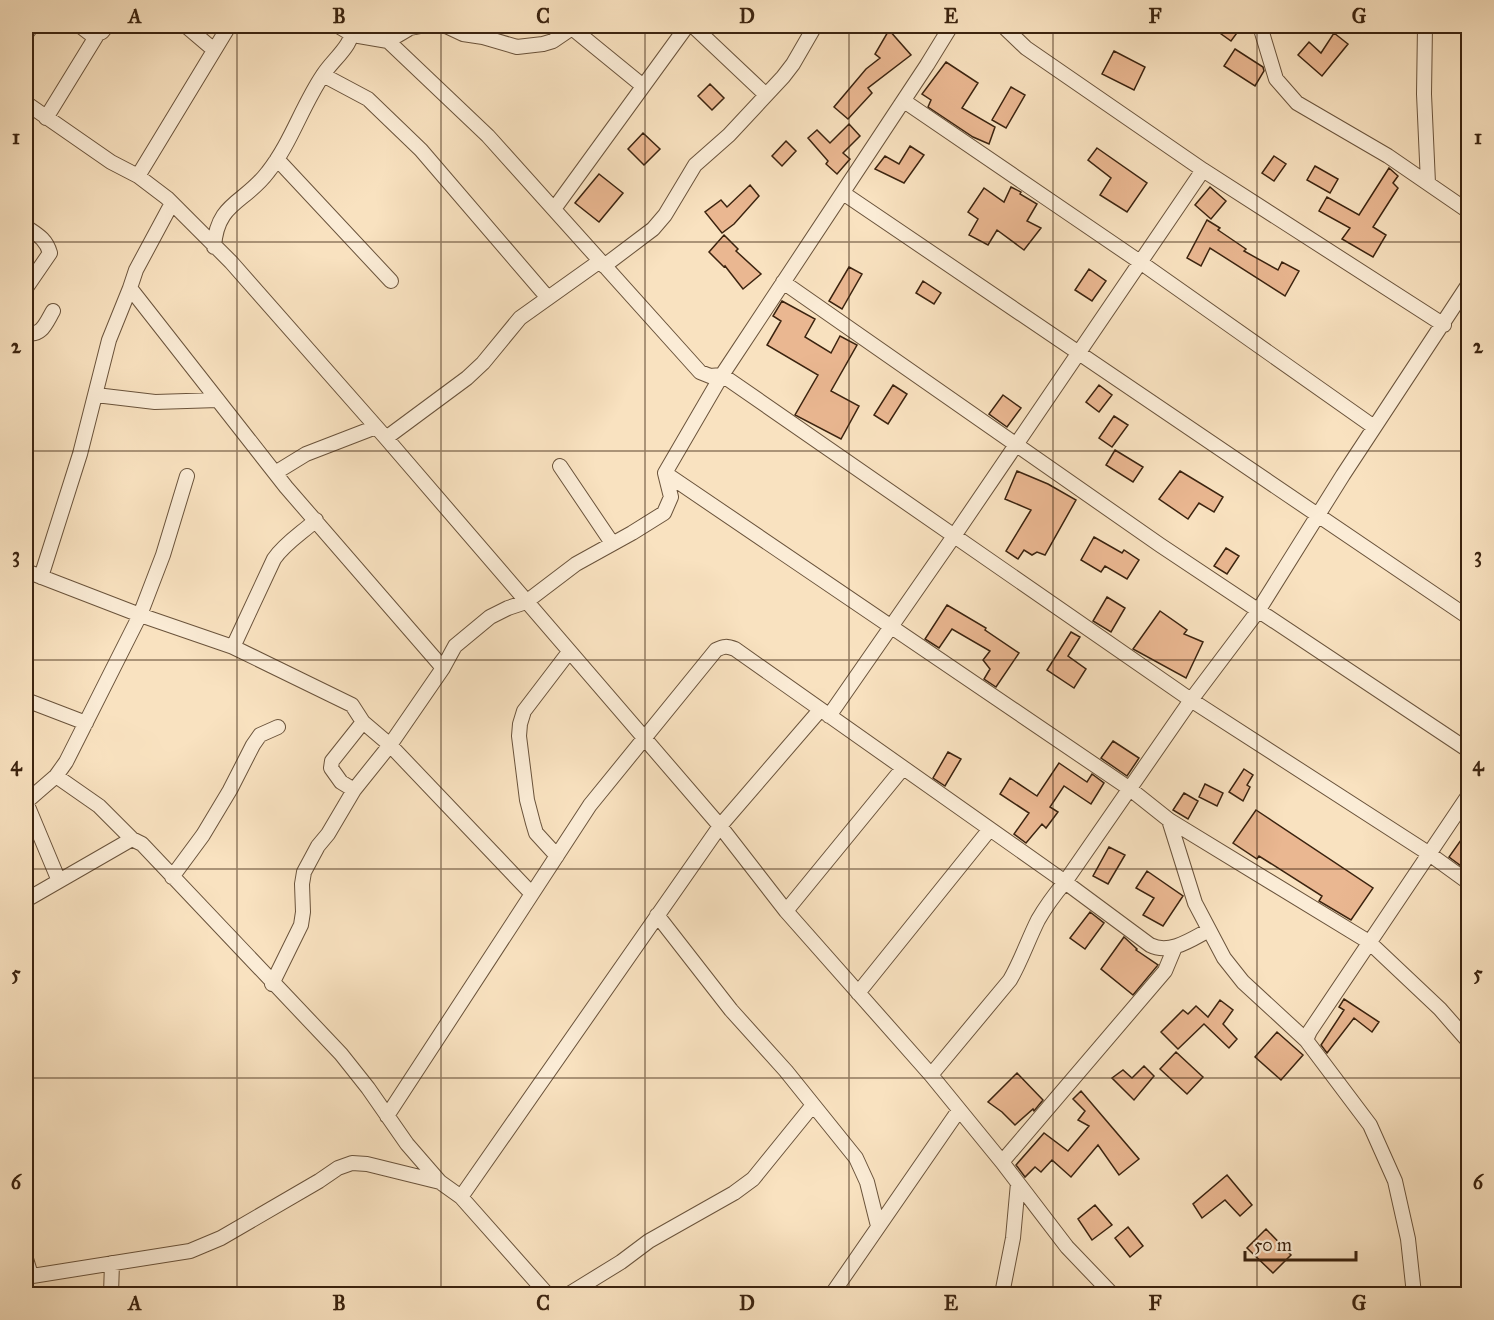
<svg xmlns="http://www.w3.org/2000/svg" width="1494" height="1320" viewBox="0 0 1494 1320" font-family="'IM FELL Great Primer',serif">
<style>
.building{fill:#eab791;stroke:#3b230f;stroke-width:1.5}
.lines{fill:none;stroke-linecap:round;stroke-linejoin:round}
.street-casing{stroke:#6a533b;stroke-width:16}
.street{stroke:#fbecd6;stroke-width:14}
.grid{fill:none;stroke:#3b230f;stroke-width:1.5;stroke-opacity:0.55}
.neatline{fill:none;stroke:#3b230f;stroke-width:2}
.grid-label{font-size:20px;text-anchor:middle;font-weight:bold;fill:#3b230f}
</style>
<rect width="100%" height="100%" fill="#f9e2c0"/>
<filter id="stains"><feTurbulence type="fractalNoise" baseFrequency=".00333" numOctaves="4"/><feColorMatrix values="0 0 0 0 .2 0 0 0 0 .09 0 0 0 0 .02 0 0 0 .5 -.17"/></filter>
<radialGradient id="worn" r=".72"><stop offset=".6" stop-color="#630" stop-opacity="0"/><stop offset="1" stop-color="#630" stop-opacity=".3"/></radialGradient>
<path class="building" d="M1210 26H1242L1231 41Z
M889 30 911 55 868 88 872 93 848 119 834 107 866 69 880 58 875 54Z
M1334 33 1348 44 1322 76 1298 55 1309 42 1321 53Z
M1235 49 1263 67 1264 71 1255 86 1224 66Z
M1114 51 1145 67 1134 90 1102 74Z
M946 62 978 83 962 108 995 127 989 144 973 137 928 107 931 100 922 94Z
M710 84 724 98 712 110 698 96Z
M1011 87 1025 95 1006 128 992 120Z
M849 124 860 136 843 153 850 159 837 174 826 164 828 161 808 138 817 130 830 143Z
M643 133 660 149 644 165 628 149Z
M786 141 796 151 782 166 772 156Z
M910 146 924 155 904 183 875 169 885 156 899 164Z
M1097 148 1147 183 1127 212 1100 195 1111 178 1088 160Z
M1274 156 1286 164 1274 181 1262 173Z
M1315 166 1338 179 1330 193 1307 180Z
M1389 168 1398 176 1393 183 1398 188 1373 227 1386 235 1373 257 1342 239 1350 228 1319 211 1327 197 1359 215Z
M599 174 623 193 599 222 575 203Z
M750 185 759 196 734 224 722 233 705 212 721 200 727 207Z
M1011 187 1021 192 1020 194 1037 204 1027 221 1041 228 1024 250 997 230 988 245 969 235 978 219 968 212 984 188 1004 202Z
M1210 187 1226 201 1211 219 1195 205Z
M1207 220 1220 228 1218 230 1246 249 1244 251 1278 270 1282 262 1299 271 1285 296 1210 248 1201 266 1187 258Z
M724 235 738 249 736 251 761 274 743 289 725 266 724 267 709 252Z
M849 267 862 274 842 309 829 301Z
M1089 269 1106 281 1092 301 1075 290Z
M923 281 941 293 934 304 916 293Z
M782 301 815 319 805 337 831 353 840 336 857 345 831 391 859 406 841 439 795 415 818 375 767 345 781 321 773 316Z
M893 385 907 394 888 424 874 415Z
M1099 385 1112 395 1099 412 1086 402Z
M1003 395 1021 408 1007 427 989 414Z
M1114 416 1128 425 1112 447 1099 438Z
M1115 450 1143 467 1133 482 1106 465Z
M1017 471 1048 484 1076 500 1045 555 1037 552 1032 555 1024 550 1018 559 1006 551 1031 510 1005 499Z
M1180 471 1223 497 1214 512 1199 503 1188 519 1159 499Z
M1094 537 1122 553 1124 550 1139 560 1127 579 1105 566 1101 572 1081 560Z
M1226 548 1239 556 1227 574 1214 566Z
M1107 597 1125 608 1111 632 1093 621Z
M947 605 986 628 985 630 1019 653 996 687 984 679 990 669 983 660 990 651 952 629 939 648 925 639Z
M1160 611 1187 630 1184 634 1203 642 1186 678 1133 649Z
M1071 632 1080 637 1068 656 1086 669 1074 688 1047 670Z
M1113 741 1139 758 1127 776 1101 758Z
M948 752 961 759 945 786 933 778Z
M1059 763 1087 782 1092 774 1104 783 1091 804 1064 786 1050 807 1058 812 1046 828 1042 824 1026 843 1014 834 1029 813 1000 794 1010 778 1037 796Z
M1244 769 1253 775 1247 785 1250 787 1243 801 1229 792Z
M1205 784 1223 793 1217 806 1199 797Z
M1184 793 1198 801 1188 819 1173 810Z
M1256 810 1373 888 1351 920 1319 901 1322 896 1259 856 1257 859 1233 843Z
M1468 830V871L1449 857Z
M1109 847 1125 855 1108 884 1093 876Z
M1147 871 1183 896 1163 926 1143 915 1154 898 1136 888Z
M1090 912 1104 923 1085 949 1070 938Z
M1124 937 1137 949 1136 950 1158 965 1133 995 1101 969Z
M1344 999 1379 1022 1372 1032 1354 1018 1327 1053 1321 1045 1344 1010 1339 1007Z
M1220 1000 1233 1010 1223 1024 1237 1039 1229 1048 1204 1024 1178 1049 1161 1032 1183 1010 1188 1014 1196 1006 1208 1017Z
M1277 1032 1303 1055 1281 1080 1255 1057Z
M1176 1052 1203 1077 1187 1094 1160 1069Z
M1144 1066 1154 1076 1134 1100 1112 1078 1123 1070 1132 1078Z
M1017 1073 1043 1100 1034 1111 1033 1109 1015 1125 1002 1112 988 1102Z
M1081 1091 1139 1159 1119 1175 1098 1145 1071 1177 1052 1160 1041 1172 1035 1167 1025 1177 1016 1165 1044 1133 1068 1151 1089 1126 1078 1120 1085 1111 1073 1099Z
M1227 1175 1252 1205 1240 1216 1225 1200 1202 1218 1193 1204Z
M1095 1205 1112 1225 1092 1240 1078 1219Z
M1128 1227 1143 1246 1130 1257 1115 1238Z
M1266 1229 1291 1255 1273 1273 1247 1248Z"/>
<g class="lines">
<defs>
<path id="street" d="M80 26 93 36 102 32 107 26
M338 26 353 35 388 41 488 136 700 372 710 376 722 375 1191 700 1428 853 1468 882
M446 26 463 34 483 37 517 47 543 44 553 41 575 26
M693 26 766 95
M1003 26 1026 48 1203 170 1444 325
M1260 26 1276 79 1297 103 1388 156 1468 211
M1425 26 1424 94 1428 183
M187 27 214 50
M572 28 643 86
M26 34 32 26
M388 41 410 28 421 26
M323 75 368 99 421 150 548 298
M904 101 1140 262 1374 427
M26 103 111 162 138 176 167 198 231 262 386 438 720 826 786 911 931 1075 1002 1162 1067 1247 1112 1294
M46 118 97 35
M277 159 391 281
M138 176 229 26
M843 193 1468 617
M172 203 136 270 130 288 286 487 443 668
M554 209 687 26
M26 227C38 235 46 239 50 253L26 288
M214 247C217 202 244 204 268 172 291 143 302 106 323 75 333 59 353 46 353 26
M604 266 653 229 665 215 695 165 729 135 783 77 793 64 815 26
M783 282 1160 545 1468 750
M26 332C41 338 46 323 53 311
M96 395 155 402 218 400
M386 438 467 378 483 363 520 318 600 261
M560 466 612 543
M275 473 306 454 376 427
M665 473 1130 789 1169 820 1195 903 1224 958 1243 982 1306 1040
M26 571 140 615 233 647 352 705 363 722 332 761 331 768 341 782 354 790
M41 577 80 454 109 340 130 288
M233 647 274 559C285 543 302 533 316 520
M26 700 86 723
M829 716 954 536 1203 170
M363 722 390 745 532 894
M56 776 99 806 132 839
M26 802 56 776 66 762 140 615 163 555 187 476
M26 802 59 881
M1169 820 1369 942 1440 1009 1468 1041
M557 856 536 833 533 823 527 800 519 736 520 724 524 711 569 652
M172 877 203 835 230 790 253 745 260 735 278 727
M26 900 132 839 142 844 341 1054 368 1088 407 1144 440 1182 461 1197 547 1294
M786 911 903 768
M657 915 731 1010 786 1071 856 1158 867 1182 878 1226
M272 984 301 925 303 912 302 884 304 872 318 846 328 834 354 790 390 745 443 668 455 646 490 617 508 608 526 602 576 564 632 533 664 513 671 497 665 473 722 375 927 65 951 26
M858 993 990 829
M931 1075 1010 980C1021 961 1028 940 1038 920 1046 906 1055 894 1065 882L1191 700 1258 611 1343 475 1468 285
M387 1116 590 805 716 650C724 646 727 646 735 649L1065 882 1150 945C1170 955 1192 939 1209 930
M1002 1162 1165 971 1175 947
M461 1197 720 826 820 710
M26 1259 31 1275
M26 1277 190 1251 221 1238 319 1181 338 1168 352 1163 367 1164 440 1182
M111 1294 112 1263
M569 1294 621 1262 649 1241 734 1193 753 1179 813 1105
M832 1294 959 1110
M1002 1294 1013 1238 1018 1183
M1414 1294 1408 1239 1395 1181 1370 1125 1306 1040 1310 1031 1468 796"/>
</defs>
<use href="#street" class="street-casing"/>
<use href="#street" class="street"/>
</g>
<path class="grid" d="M237 26V1294M441 26V1294M645 26V1294M849 26V1294M1053 26V1294M1257 26V1294M26 242H1468M26 451H1468M26 660H1468M26 869H1468M26 1078H1468"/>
<rect width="1494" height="1320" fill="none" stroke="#f9e2c0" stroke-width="66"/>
<path d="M1245 1251v9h111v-9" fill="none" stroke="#3b230f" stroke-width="3"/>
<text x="1254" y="1251" font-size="18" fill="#3b230f" stroke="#fbecd6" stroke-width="4.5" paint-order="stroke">50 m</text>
<rect x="33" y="33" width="1428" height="1254" class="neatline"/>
<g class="grid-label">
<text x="135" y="23">A</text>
<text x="339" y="23">B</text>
<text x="543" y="23">C</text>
<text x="747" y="23">D</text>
<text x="951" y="23">E</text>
<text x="1155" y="23">F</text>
<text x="1359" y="23">G</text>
<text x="16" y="144">1</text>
<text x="1478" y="144">1</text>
<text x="16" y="353">2</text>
<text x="1478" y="353">2</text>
<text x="16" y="562">3</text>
<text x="1478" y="562">3</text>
<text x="16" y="771">4</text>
<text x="1478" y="771">4</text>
<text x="16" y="980">5</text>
<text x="1478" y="980">5</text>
<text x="16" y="1189">6</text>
<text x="1478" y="1189">6</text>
<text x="135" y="1310">A</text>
<text x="339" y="1310">B</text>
<text x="543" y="1310">C</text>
<text x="747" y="1310">D</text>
<text x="951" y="1310">E</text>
<text x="1155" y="1310">F</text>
<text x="1359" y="1310">G</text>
</g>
<rect width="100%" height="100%" filter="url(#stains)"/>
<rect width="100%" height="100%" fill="url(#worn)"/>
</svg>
